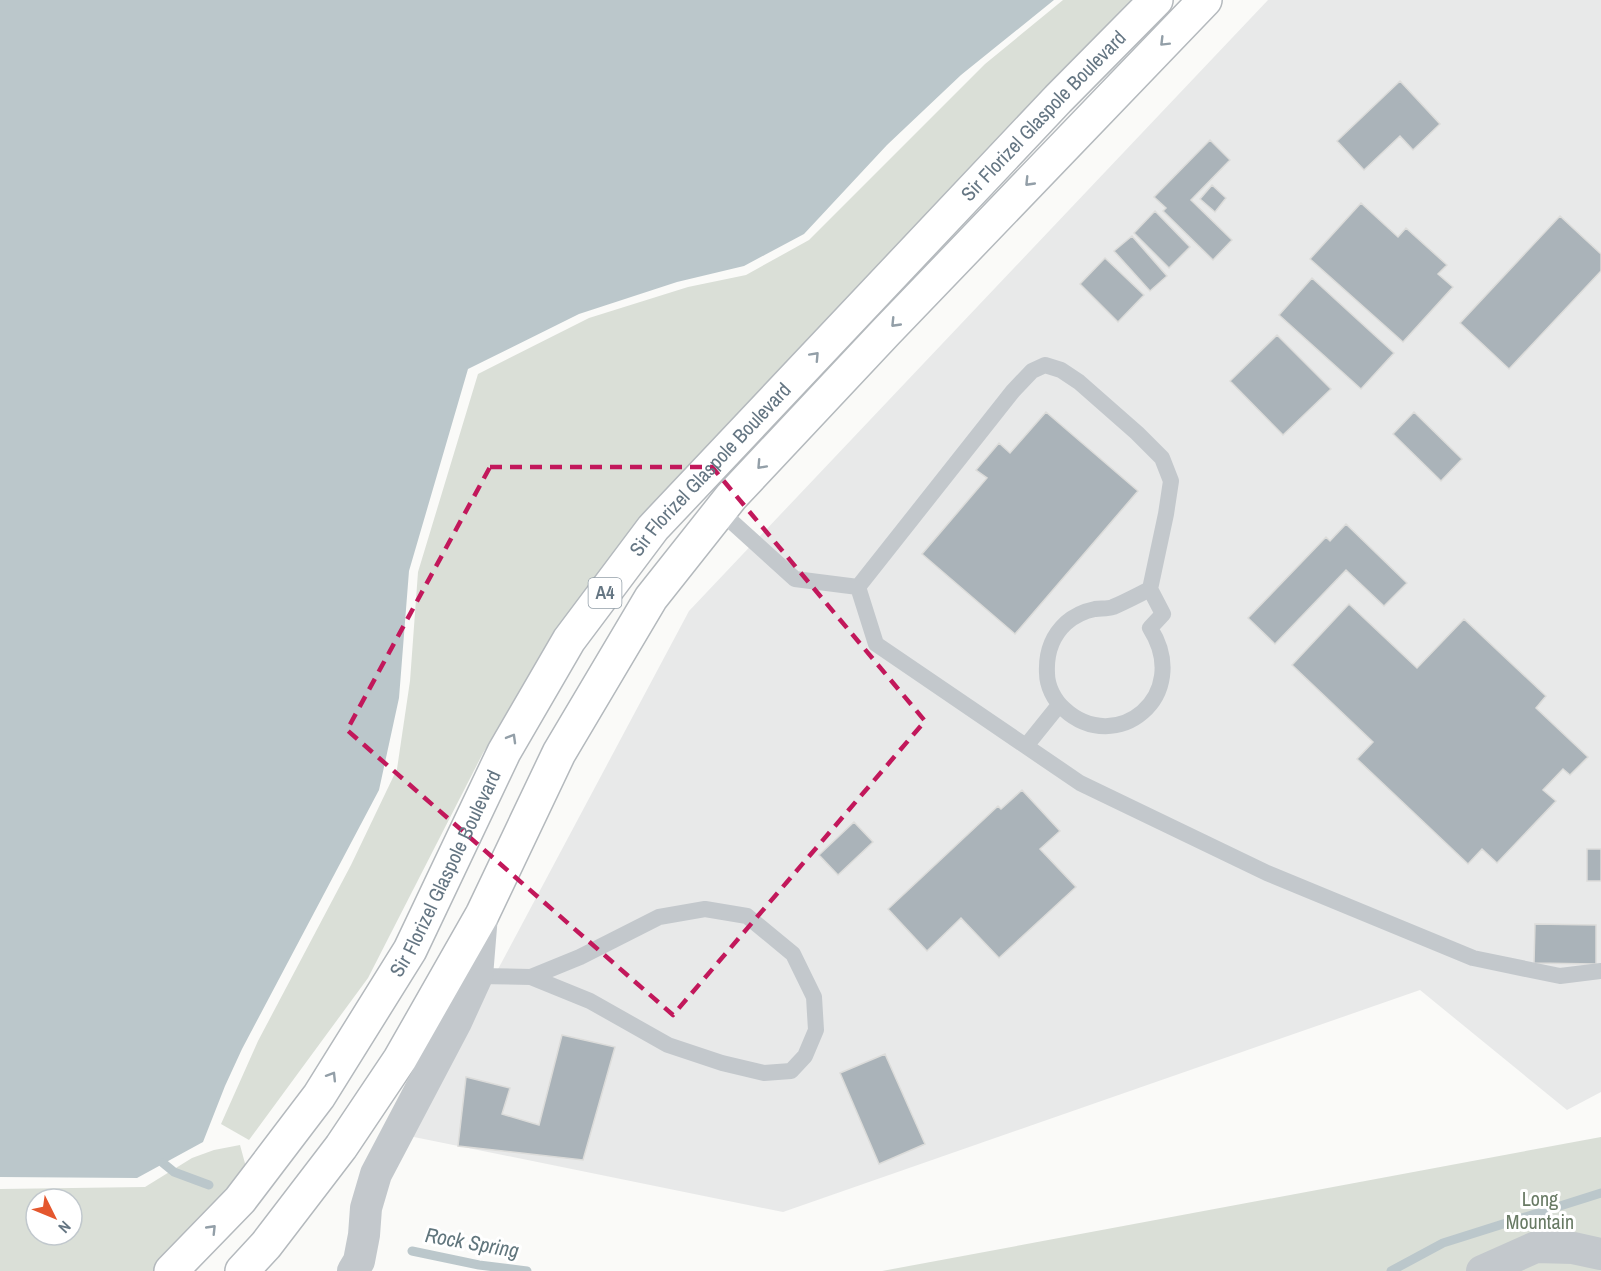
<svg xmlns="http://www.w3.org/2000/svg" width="1601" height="1271" viewBox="0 0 1601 1271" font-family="'Archivo Narrow',sans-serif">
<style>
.built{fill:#e8e9e9}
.green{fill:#dadfd7;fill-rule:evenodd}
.water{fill:#bbc7cb}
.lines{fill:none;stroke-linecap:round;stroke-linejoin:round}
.stream{stroke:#bbc7cb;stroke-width:9}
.building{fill:#aab3b9;stroke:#dcdcda;stroke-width:1.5}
.trunk-casing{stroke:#b4b9bd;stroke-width:36}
.service{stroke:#c3c8cc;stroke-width:16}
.minor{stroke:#c3c8cc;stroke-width:32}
.trunk{stroke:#fff;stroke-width:33}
.oneway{stroke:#939fa8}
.marked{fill:none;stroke:#c2185b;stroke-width:4.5;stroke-dasharray:12 8;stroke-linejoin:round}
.labels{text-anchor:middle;stroke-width:6;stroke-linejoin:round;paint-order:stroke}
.shield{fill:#fff;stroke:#939fa8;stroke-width:1.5}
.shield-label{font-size:18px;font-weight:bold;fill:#657683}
.street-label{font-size:20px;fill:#657683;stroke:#fff}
.park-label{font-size:20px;fill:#687a64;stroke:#fff}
.water-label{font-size:21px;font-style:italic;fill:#60757c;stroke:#fff}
</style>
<rect width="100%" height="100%" fill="#fafaf8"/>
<path class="built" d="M1268 0H1601V1092L1567 1110 1420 990 783 1212 409 1136 689 611Z"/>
<path class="green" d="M1063 0H1133L685 470 576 603 483 753 368 978 249 1140 221 1124 258 1041 351 865 397 769 410 681 418 572 478 374 589 318 688 287 746 275 809 240 985 64Z
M1601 1137V1271H882Z
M240 1145 246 1167 214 1208 155 1271H0V1189L145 1187 192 1158 214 1150ZM36 1199H72V1235H36Z"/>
<path class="water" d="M0 0H1054L961 75 887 145 804 234 744 266 677 282 579 314 468 369 409 571 399 698 379 790 242 1049 225 1086 203 1142 137 1178 0 1177Z"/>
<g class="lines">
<path class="stream" d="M163 1163 174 1172 209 1185
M412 1251 479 1265 527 1271
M1391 1271 1443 1243 1601 1193"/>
</g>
<path class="building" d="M1400 81 1440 124 1413 150 1400 136 1364 170 1337 141Z
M1210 140 1230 160 1191 200 1232 240 1213 260 1163 211 1166 208 1154 197Z
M1212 185 1226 198 1215 212 1200 199Z
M1361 203 1398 237 1406 228 1447 265 1438 274 1453 287 1403 342 1310 259Z
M1155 211 1190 247 1169 268 1134 233Z
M1560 216 1601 254V271L1509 369 1460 323Z
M1132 236 1167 276 1150 291 1114 251Z
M1105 258 1144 295 1118 322 1080 284Z
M1312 278 1394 353 1361 389 1279 315Z
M1277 335 1331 389 1283 435 1230 381Z
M1046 412 1138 491 1015 634 922 554 987 478 976 470 999 443 1010 453Z
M1414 412 1462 459 1441 481 1393 434Z
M1346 524 1407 583 1384 606 1346 570 1275 644 1248 618 1326 537 1330 541Z
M1349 604 1417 668 1464 619 1546 696 1536 708 1588 757 1570 775 1563 769 1543 790 1556 801 1497 863 1482 849 1468 864 1357 759 1373 742 1292 665Z
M1022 790 1060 831 1040 849 1076 887 999 958 961 918 927 951 888 909 998 806 1001 809Z
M854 822 873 842 838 875 819 855Z
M1587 849H1601V881H1587Z
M1535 924 1596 925V964L1534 963Z
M562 1035 615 1047 583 1160 458 1146 466 1077 510 1088 502 1114 539 1125Z
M885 1054 925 1144 879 1164 840 1073Z"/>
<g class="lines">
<defs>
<g id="trunk">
<path id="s1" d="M171 1271 240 1200 319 1096 410 950 504 752 569 640 653 528 1058 99 1156 0"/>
<path d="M242 1271 266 1245 341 1147 400 1059 482 915 559 753 651 598 731 497 885 333 1205 0"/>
</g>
</defs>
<use href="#trunk" class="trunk-casing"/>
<path class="service" d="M720 511 795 579 858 587 876 644 1080 783 1267 873 1473 958 1560 976 1601 971
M858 587 1013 391 1032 371 1045 365 1061 370 1079 382 1137 433 1162 458 1171 481 1166 514 1150 589 1163 614 1150 628C1193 696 1116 757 1064 709 1054 700 1047 686 1047 673 1046 653 1052 636 1066 623 1074 616 1085 611 1095 609 1101 608 1107 609 1113 607 1125 602 1138 595 1150 589
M1026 746 1059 705
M477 976 531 977 580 957 659 917 705 909 747 916 793 954 814 997 816 1030 805 1056 791 1071 764 1073 722 1063 668 1045 590 1001 531 977"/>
<path class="minor" d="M353 1271 359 1261 364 1235 366 1208 376 1174 456 1022 477 976 482 915
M1482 1271 1536 1247 1573 1248 1601 1254"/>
<use href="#trunk" class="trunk"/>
</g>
<defs><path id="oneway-chevron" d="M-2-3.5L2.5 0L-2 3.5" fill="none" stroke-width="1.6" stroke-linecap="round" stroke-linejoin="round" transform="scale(1.5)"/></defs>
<g class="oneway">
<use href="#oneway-chevron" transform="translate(1164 42) rotate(135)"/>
<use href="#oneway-chevron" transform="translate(1029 182) rotate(134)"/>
<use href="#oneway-chevron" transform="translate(895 323) rotate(134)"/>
<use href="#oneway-chevron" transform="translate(815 356) rotate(-47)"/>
<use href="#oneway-chevron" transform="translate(761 465) rotate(133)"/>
<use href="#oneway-chevron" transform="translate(512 738) rotate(-60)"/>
<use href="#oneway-chevron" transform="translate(332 1076) rotate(-58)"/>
<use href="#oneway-chevron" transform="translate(212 1229) rotate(-46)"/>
</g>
<path class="marked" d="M490 467H712L925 721 673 1015 347 730Z"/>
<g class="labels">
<rect class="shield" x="588.5" y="578" width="33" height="30" rx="4.5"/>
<g class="shield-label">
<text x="605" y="599">A4</text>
</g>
<g class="street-label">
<text dy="7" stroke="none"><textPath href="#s1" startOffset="1458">Sir Florizel Glaspole Boulevard</textPath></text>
<text dy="7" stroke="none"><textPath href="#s1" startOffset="972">Sir Florizel Glaspole Boulevard</textPath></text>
<text dy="7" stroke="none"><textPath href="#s1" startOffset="486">Sir Florizel Glaspole Boulevard</textPath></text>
</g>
<g class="park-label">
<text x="1540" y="1206">Long<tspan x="1540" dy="23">Mountain</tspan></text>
</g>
<g class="water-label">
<text transform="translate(472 1243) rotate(10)" y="7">Rock Spring</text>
</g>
</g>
<g transform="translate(54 1217) rotate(133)"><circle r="28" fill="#ffffff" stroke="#c1c8cd" stroke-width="1.5"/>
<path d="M0-4.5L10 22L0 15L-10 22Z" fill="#e4572e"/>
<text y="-9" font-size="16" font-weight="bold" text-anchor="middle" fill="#657683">N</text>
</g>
</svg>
